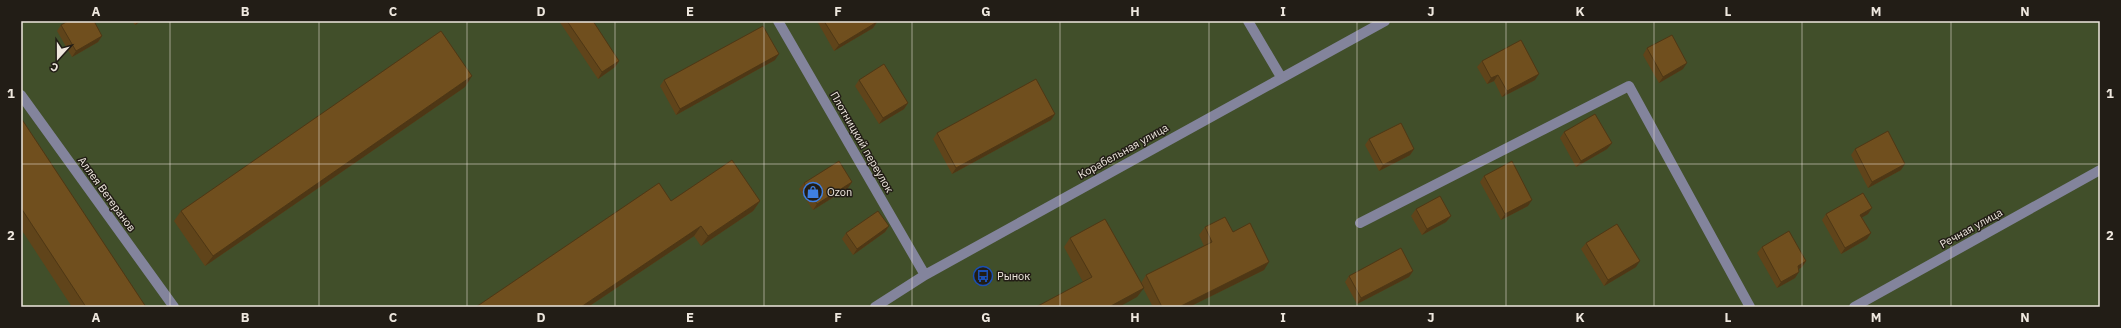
<svg xmlns="http://www.w3.org/2000/svg" width="2121" height="328" viewBox="0 0 2121 328" font-family="'IBM Plex Sans',sans-serif">
<style>
.green{fill:#414f2a}
.lines{fill:none;stroke-linecap:round;stroke-linejoin:round}
.minor{stroke:#83849c;stroke-width:10}
.wall{fill:#60441a}
.shaded-wall{fill:#4e3715}
.building{fill:#704f1e;stroke:#4e3715}
.grid{fill:none;stroke:#eee7de;stroke-width:1;stroke-opacity:0.55}
.labels{text-anchor:middle;stroke-width:3;stroke-linejoin:round;paint-order:stroke}
.street-label{font-size:11px;fill:#eee7de;stroke:#221d16}
.poi-label{font-size:11px;fill:#eee7de;stroke:#221d16;text-anchor:start}
.neatline{fill:none;stroke:#eee7de;stroke-width:1.5}
.grid-label{font-size:13px;text-anchor:middle;font-weight:bold;fill:#eee7de}
</style>
<rect width="100%" height="100%" fill="#3f3426"/>
<path class="green" d="M21 21H2100V307H21Z"/>
<g class="lines">
<path class="minor" d="M778 21 925 275
M1248 21 1281 77
M21 95 174 307
M1360 223 1629 86 1750 307
M875 307 925 275 1385 21
M1854 307 2100 170"/>
</g>
<path class="wall" d="M132 21H141L135 25Z
M559 21H593L619 61 615 67 598 79Z
M817 21H877V22L873 28 834 51Z
M61 25 102 36 98 42 72 57 57 31Z
M1647 48 1683 69 1659 83 1643 55Z
M775 60 676 115 660 86 664 80Z
M1482 61 1535 80 1502 97 1494 81 1487 84 1477 67Z
M859 80 908 103 904 109 879 124 855 86Z
M465 87 205 266 174 221 181 211Z
M1055 114 1051 120 952 174 933 139 937 133Z
M21 118 146 307H72L21 229Z
M1564 132 1612 143 1607 149 1576 167 1560 138Z
M1369 139 1414 149 1410 155 1379 171 1365 145Z
M1855 149 1901 170 1868 188 1851 155Z
M1484 176 1528 206 1501 220 1480 182Z
M852 182 848 188 813 210 799 189 804 183Z
M671 201H760L753 211 701 246 694 236 588 307H476Z
M1416 209 1451 216 1446 222 1422 235 1411 216Z
M1826 214H1868L1862 217 1871 233 1867 239 1841 254 1822 220Z
M889 226 885 232 853 255 842 239 846 233Z
M1205 227 1233 232 1264 270 1189 307H1153L1143 288 1137 297 1083 282 1064 247 1070 238 1141 283 1146 275 1204 246 1199 235Z
M1586 243 1636 267 1604 286 1581 249Z
M1762 247 1806 261 1802 267 1799 269 1795 278 1777 288 1757 253Z
M1413 271 1409 277 1357 304 1345 282 1349 276Z"/>
<path class="shaded-wall" d="M138 21H141L135 25Z
M877 22 873 28 834 51 839 45Z
M102 36 98 42 72 57 76 51Z
M779 54 775 60 676 115 680 109Z
M619 61 615 67 598 79 602 72Z
M1687 63 1683 69 1659 83 1663 77Z
M1539 74 1535 80 1502 97 1507 91Z
M1498 75 1494 81 1487 84 1491 78Z
M472 76 465 87 205 266 213 256Z
M908 103 904 109 879 124 883 118Z
M1055 114 1051 120 952 174 956 168Z
M1612 143 1607 149 1576 167 1581 161Z
M1414 149 1410 155 1379 171 1383 165Z
M1905 164 1901 170 1868 188 1872 182Z
M852 182 848 188 813 210 817 204Z
M1532 200 1528 206 1501 220 1505 214Z
M760 201 753 211 701 246 708 236Z
M1872 208 1868 214 1856 221 1860 215Z
M1451 216 1446 222 1422 235 1427 229Z
M701 226 694 236 588 307H581Z
M889 226 885 232 853 255 857 249Z
M1871 233 1867 239 1841 254 1845 248Z
M1640 261 1636 267 1604 286 1608 280Z
M1806 261 1802 267 1794 272 1798 266Z
M1269 262 1264 270 1189 307H1179Z
M1413 271 1409 277 1357 304 1361 298Z
M1799 272 1795 278 1777 288 1781 282Z
M1144 288 1137 297 1119 307H1109Z"/>
<path class="building" d="M68 21H94L102 36 76 51 61 25Z
M567 21H593L619 61 602 72Z
M824 21H877V22L839 45Z
M763 26 779 54 680 109 664 80Z
M441 31 472 76 213 256 181 211Z
M1672 35 1687 63 1663 77 1647 48Z
M1521 40 1539 74 1507 91 1498 75 1491 78 1482 61Z
M884 64 908 103 883 118 859 80Z
M1036 79 1055 114 956 168 937 133Z
M1595 114 1612 143 1581 161 1564 132Z
M21 118 146 307H86L21 208Z
M1401 123 1414 149 1383 165 1369 139Z
M1888 131 1905 164 1872 182 1855 149Z
M732 160 760 201 708 236 701 226 581 307H476L659 183 671 201Z
M839 161 852 182 817 204 804 183Z
M1512 161 1532 200 1505 214 1484 176Z
M1863 193 1872 208 1860 215 1871 233 1845 248 1826 214Z
M1440 196 1451 216 1427 229 1416 209Z
M878 211 889 226 857 249 846 233Z
M1225 217 1233 232 1250 223 1269 262 1179 307H1162L1146 275 1212 242 1205 227Z
M1105 219 1144 288 1109 307H1036L1092 277 1070 238Z
M1617 224 1640 261 1608 280 1586 243Z
M1789 231 1806 261 1798 266 1799 272 1781 282 1762 247Z
M1401 248 1413 271 1361 298 1349 276Z"/>
<path class="grid" d="M170 21V307M319 21V307M467 21V307M615 21V307M764 21V307M912 21V307M1060 21V307M1209 21V307M1357 21V307M1506 21V307M1654 21V307M1802 21V307M1951 21V307M21 164H2100"/>
<defs>
<symbol id="shop-ring" viewBox="-11 -11 22 22"><circle r="9.5" fill="#221d16" stroke="#3f7fe0" stroke-width="1.5"/><path d="M-5-2.5h2.3a2.7 3.5 0 0 1 5.4 0H5L5.5 6h-11ZM-1.5-2.5h3a1.5 2.3 0 0 0-3 0Z" fill="#3f7fe0"/></symbol>
<symbol id="bus-ring" viewBox="-11 -11 22 22"><circle r="9.5" fill="#221d16" stroke="#1a4fb4" stroke-width="1.5"/><path d="M-5-6H5V4H4V6H2V4H-2V6H-4V4H-5ZM-3.5-4V0h7V-4ZM-3.5 1.2v1.5H-2V1.2ZM2 1.2v1.5H3.5V1.2Z" fill="#1a4fb4"/></symbol>
</defs>
<g fill-rule="evenodd">
<use href="#shop-ring" x="802" y="181" width="22" height="22"/>
<use href="#bus-ring" x="972" y="265" width="22" height="22"/>
</g>
<g class="labels">
<g class="street-label">
<text transform="translate(862 142) rotate(60)" y="4">Плотницкий переулок</text>
<text transform="translate(1123 151) rotate(-29)" y="4">Корабельная улица</text>
<text transform="translate(107 194) rotate(54)" y="4">Аллея Ветеранов</text>
<text transform="translate(1971 228) rotate(-29)" y="4">Речная улица</text>
</g>
<g class="poi-label">
<text x="827" y="196">Ozon</text>
<text x="997" y="280">Рынок</text>
</g>
</g>
<rect width="2121" height="328" fill="none" stroke="#221d16" stroke-width="44"/>
<g transform="translate(58 58) rotate(201)" stroke="#221d16" stroke-width="3" paint-order="stroke">
<path d="M0-3L7 15L0 10L-7 15Z" fill="#eee7de"/>
<text y="-6" font-size="11" font-weight="bold" text-anchor="middle" fill="#eee7de">С</text>
</g>
<rect x="22" y="22" width="2077" height="284" class="neatline"/>
<g class="grid-label">
<text x="96" y="16">A</text>
<text x="245" y="16">B</text>
<text x="393" y="16">C</text>
<text x="541" y="16">D</text>
<text x="690" y="16">E</text>
<text x="838" y="16">F</text>
<text x="986" y="16">G</text>
<text x="1135" y="16">H</text>
<text x="1283" y="16">I</text>
<text x="1431" y="16">J</text>
<text x="1580" y="16">K</text>
<text x="1728" y="16">L</text>
<text x="1876" y="16">M</text>
<text x="2025" y="16">N</text>
<text x="11" y="98">1</text>
<text x="2110" y="98">1</text>
<text x="11" y="240">2</text>
<text x="2110" y="240">2</text>
<text x="96" y="322">A</text>
<text x="245" y="322">B</text>
<text x="393" y="322">C</text>
<text x="541" y="322">D</text>
<text x="690" y="322">E</text>
<text x="838" y="322">F</text>
<text x="986" y="322">G</text>
<text x="1135" y="322">H</text>
<text x="1283" y="322">I</text>
<text x="1431" y="322">J</text>
<text x="1580" y="322">K</text>
<text x="1728" y="322">L</text>
<text x="1876" y="322">M</text>
<text x="2025" y="322">N</text>
</g>
</svg>
